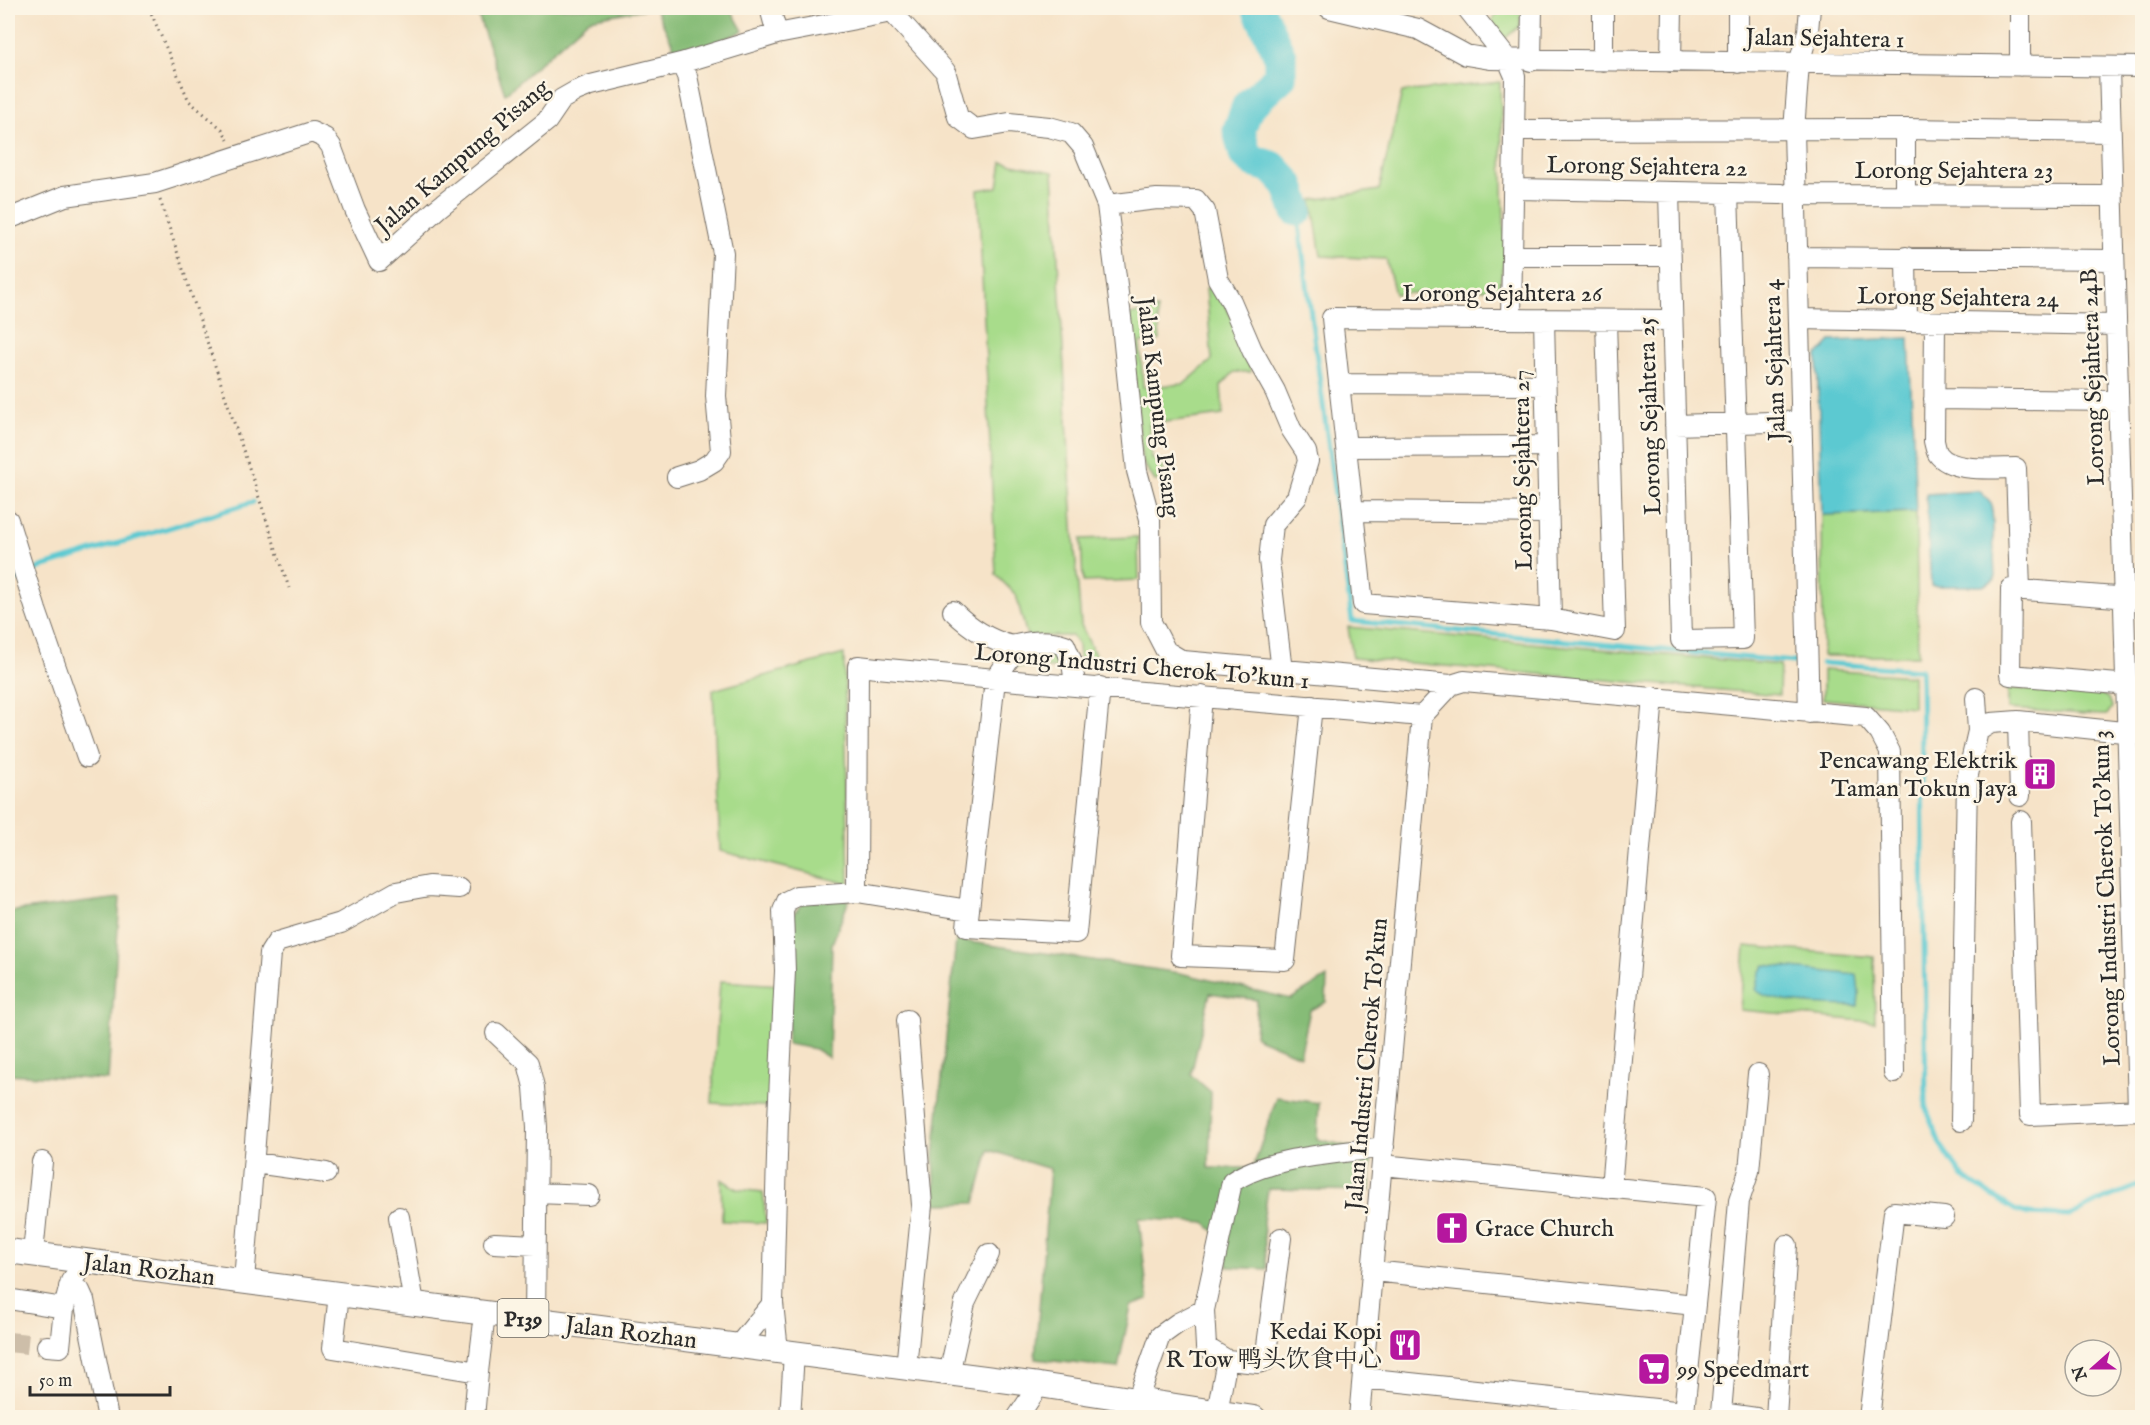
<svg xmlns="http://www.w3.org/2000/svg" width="2150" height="1425" viewBox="0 0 2150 1425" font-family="'IM FELL English','Noto Serif SC',serif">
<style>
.green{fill:#a8dc8b;stroke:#6a845b;stroke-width:1.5}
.forest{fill:#86bc77;stroke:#587451;stroke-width:1.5}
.water{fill:#5cc9d1;stroke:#447a7e;stroke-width:1.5}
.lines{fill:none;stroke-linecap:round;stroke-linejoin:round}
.stream{stroke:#5cc9d1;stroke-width:5}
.river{stroke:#5cc9d1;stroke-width:33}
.minor-tunnel{stroke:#cdbea9;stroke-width:20;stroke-dasharray:20 10;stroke-linecap:butt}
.minor-casing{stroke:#726b62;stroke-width:22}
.major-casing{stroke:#726b62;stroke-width:26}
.path{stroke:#726b62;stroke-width:3;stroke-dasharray:1.5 4.5;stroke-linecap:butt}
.minor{stroke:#fff;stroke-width:20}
.major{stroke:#fff;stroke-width:24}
.labels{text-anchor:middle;stroke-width:5;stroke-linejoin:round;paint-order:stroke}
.shield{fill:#fcf5e5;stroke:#6a6863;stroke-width:1.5}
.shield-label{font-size:22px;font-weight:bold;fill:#2b2b2b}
.street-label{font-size:24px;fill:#2b2b2b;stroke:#fcf5e5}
.poi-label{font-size:24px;fill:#2b2b2b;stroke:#fcf5e5;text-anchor:end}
</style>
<rect width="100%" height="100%" fill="#fcf5e5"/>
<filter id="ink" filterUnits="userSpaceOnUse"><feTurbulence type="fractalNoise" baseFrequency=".0167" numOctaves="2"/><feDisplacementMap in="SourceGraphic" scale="12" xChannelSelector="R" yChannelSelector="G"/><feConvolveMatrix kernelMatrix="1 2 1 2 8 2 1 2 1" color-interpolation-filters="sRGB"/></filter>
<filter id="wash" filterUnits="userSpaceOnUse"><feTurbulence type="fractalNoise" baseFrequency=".008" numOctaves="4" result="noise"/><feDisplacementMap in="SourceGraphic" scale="24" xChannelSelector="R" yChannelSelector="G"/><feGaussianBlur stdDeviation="1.35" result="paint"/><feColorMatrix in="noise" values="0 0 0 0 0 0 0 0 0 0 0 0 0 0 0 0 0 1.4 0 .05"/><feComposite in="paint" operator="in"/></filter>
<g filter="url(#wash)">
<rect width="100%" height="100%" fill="#f6e3c8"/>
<path class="green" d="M1500 8H1521L1520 26 1503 40 1491 23Z
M1500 82 1505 256 1499 288 1395 294 1386 259 1321 256 1312 200 1379 190 1402 92Z
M1002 162 1053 172 1073 526 1081 625 1098 661 1079 660 1078 645 1072 636H1027L1016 595 996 575 978 190 998 187Z
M1206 288H1217L1248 351 1251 372H1234L1221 386 1223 415 1149 424 1152 459 1162 460 1165 479 1155 481 1142 461 1129 315 1157 309 1160 340 1140 343 1143 387 1184 384 1212 360Z
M1916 512 1918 656H1823L1822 515Z
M1138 537 1139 580 1083 582 1081 539Z
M1348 627 1780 665 1779 695 1353 658Z
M1025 649 1053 650 1061 657V668L1015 667 1017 656Z
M844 654 849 884 720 851 713 690Z
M1823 670 1913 676V707L1823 699Z
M2008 688 2103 695 2109 698 2112 707 2107 715H2101L2008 709Z
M1745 946 1874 957 1875 1022 1740 1010Z
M720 981 781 985 773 1107 712 1103Z
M721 1179 737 1189 763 1192 766 1223 722 1221Z"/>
<path class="forest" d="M486 8H651L589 19 505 94 477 12Z
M655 8H730L743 31 680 59Z
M120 898 108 1080 8 1074V912Z
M849 900 832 944 829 1058 815 1049 787 1044 792 915 806 901Z
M956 940 1180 973 1291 999 1327 977 1326 1002 1310 1010 1300 1056 1255 1037 1257 1000 1210 993 1191 1075 1211 1092 1209 1168H1253L1277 1097 1319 1103 1317 1139 1372 1152 1370 1191 1268 1189 1263 1222 1267 1269 1228 1267 1224 1240 1205 1223 1139 1218 1148 1300 1131 1306 1118 1368 1035 1359 1050 1169 989 1150 975 1203 936 1204 934 1156Z"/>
<path class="water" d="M1909 338 1916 512 1822 515 1817 356 1831 341Z
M1980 491 1992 505 1995 579 1983 586H1931L1926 494Z
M1765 965 1857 975 1859 993 1858 1006C1833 1005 1774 1006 1756 990L1760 973Z"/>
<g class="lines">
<path class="stream" d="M1297 210 1352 621 1794 662
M8 584 44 566 253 502
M1822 663 1921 670 1926 1108 1940 1144 1963 1177 2015 1210 2029 1214 2069 1216 2104 1199 2142 1184"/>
<path class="river" d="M1258 8 1280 56V77L1248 106 1239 130 1245 154 1255 162 1272 167 1288 184 1297 210"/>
</g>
</g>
<g filter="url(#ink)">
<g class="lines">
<path class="minor-tunnel" d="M8 1342 47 1346"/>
<defs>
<path id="minor" d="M770 8 777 34
M891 8 892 12 945 71 958 117 974 129 1009 123 1049 127 1071 133 1083 147 1107 205 1122 325 1137 471 1150 519 1151 622 1166 651 1183 661 1451 685
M1329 8 1418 29 1466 55 1490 59 2142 67
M1467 8 1508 60 1515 76 1511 319
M1603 8V61
M1531 61 1532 8
M1671 62 1672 8
M1738 63V8
M2020 66V8
M2109 67 2138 1110
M1514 130 1905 129 2110 132
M1513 189 1781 194
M1669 192 1681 640 1743 639 1728 193
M1795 195 2112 196
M1905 195V129
M1107 205 1157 199 1196 200 1205 211 1218 279 1231 301 1252 350 1275 391 1291 429 1306 452 1308 461 1297 497 1273 525 1269 560 1282 671
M8 219 65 196 155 183 312 132 325 138 331 146 355 210 379 261 437 209 547 121 562 99 576 91 591 85 681 63 777 34 892 12
M1512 256H1670
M1797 257 2114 260
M1906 257 1907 321
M1544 319 1551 619
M1799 319 2116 325
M1606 320 1615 631 1551 619 1363 604 1332 318 1672 320
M1935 322 1934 441C1935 445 1936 451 1938 454 1951 473 1995 468 2016 468L2020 590
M1339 384 1545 385
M1934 399 2118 401
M1675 425 1801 421
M1346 447 1547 446
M677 477 699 470 714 461 721 451 716 396 723 253 687 76 681 63
M1353 511 1549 513
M8 520 36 610 87 757
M2142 599 2011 589 2010 675 2142 686
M953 611C969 627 989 640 1012 646L1009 659 995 680 967 927 1076 933 1100 687
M1012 646C1030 641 1046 639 1065 645L1072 662 1075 685
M1202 696 1181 956 1285 960 1312 706
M1976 698 1978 731
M1809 713 1794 130 1799 64 1808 31 1810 8
M1422 716 1451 685 1464 681 1866 717 1880 733 1890 752 1894 1073
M2018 721 2020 796
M2021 821 2030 1115 2142 1110
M857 892 858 666C1046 685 1234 699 1422 716
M496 1033 528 1063 534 1087 537 1127 535 1319
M1961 1121 1967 779 1978 731 1991 723 2018 721 2142 734
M255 1163 326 1173
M1611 1188 1653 697
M536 1193 589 1195
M399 1217 414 1303
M494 1243 535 1245
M33 1253 42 1162
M1373 1271 1695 1305
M244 1281 270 953 277 942 341 923 396 892 429 886 459 888
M69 1287 80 1291 84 1300 108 1418
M339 1294 333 1348 478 1372 474 1418
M8 1299 64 1308 71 1281 87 1261
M47 1346 60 1347 64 1308
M738 1346 773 1303
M778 1351 773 1303 778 1119 785 971 783 911 787 901 797 896 857 892 969 910
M1227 1360 1206 1347 1204 1310 1232 1182C1270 1156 1338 1154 1384 1147
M906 1368 922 1205 907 1020
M478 1372 485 1313
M949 1374 965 1303 989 1254
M1363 1378 1684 1412 1706 1197 1382 1165
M1137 1401 1160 1336 1178 1323 1204 1310
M1217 1412 1227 1360 1258 1363 1265 1361 1281 1238
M790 1418 794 1353
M1017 1418 1039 1385
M1359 1418 1422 716
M1756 1418 1721 1413 1739 1201 1749 1171 1758 1074
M1776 1418 1787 1245
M1869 1418 1894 1212 1944 1217"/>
<path id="major" d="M8 1251 1039 1385 1254 1418"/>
</defs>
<use href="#minor" class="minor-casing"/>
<use href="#major" class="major-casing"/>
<path class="path" d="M149 8 189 101 222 129 228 140
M160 200 289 588"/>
<use href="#minor" class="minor"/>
<use href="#major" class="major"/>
</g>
</g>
<defs>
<symbol id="building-square" viewBox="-11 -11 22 22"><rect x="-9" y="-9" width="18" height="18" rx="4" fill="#b5179e" stroke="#fcf5e5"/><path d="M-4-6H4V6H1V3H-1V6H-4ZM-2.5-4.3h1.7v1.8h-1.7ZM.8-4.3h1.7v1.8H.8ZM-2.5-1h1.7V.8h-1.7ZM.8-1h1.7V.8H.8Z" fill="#fff"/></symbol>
<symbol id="church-square" viewBox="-11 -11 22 22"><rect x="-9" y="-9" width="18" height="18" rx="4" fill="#b5179e" stroke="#fcf5e5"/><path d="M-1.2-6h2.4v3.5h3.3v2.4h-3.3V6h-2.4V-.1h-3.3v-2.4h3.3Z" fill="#fff"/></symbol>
<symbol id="restaurant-square" viewBox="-11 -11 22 22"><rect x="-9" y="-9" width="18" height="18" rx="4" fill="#b5179e" stroke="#fcf5e5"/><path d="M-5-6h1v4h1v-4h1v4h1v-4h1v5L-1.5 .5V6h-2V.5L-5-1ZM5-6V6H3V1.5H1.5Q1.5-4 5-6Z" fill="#fff"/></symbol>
<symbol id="supermarket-square" viewBox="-11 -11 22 22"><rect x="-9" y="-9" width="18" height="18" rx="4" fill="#b5179e" stroke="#fcf5e5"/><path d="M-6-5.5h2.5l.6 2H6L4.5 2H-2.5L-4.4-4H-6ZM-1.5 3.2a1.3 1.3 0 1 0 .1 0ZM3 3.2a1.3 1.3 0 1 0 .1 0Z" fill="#fff"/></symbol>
</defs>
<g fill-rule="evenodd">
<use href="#building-square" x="2021" y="755" width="38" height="38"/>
<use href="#church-square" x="1433" y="1209" width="38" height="38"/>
<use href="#restaurant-square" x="1386" y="1326" width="38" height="38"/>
<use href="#supermarket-square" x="1635" y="1350" width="38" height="38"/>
</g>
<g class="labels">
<rect class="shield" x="497.5" y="1299" width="51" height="38" rx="4.5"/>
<g class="shield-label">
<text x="523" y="1326">P139</text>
</g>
<g class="street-label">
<text transform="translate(1825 38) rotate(1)" y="8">Jalan Sejahtera 1</text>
<text transform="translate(462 156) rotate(-41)" y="8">Jalan Kampung Pisang</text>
<text transform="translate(1647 166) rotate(1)" y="8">Lorong Sejahtera 22</text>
<text x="1954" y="178">Lorong Sejahtera 23</text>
<text x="1502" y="301">Lorong Sejahtera 26</text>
<text transform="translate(1958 297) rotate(1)" y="8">Lorong Sejahtera 24</text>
<text transform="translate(1774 360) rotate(-92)" y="8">Jalan Sejahtera 4</text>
<text transform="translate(2092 377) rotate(-92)" y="8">Lorong Sejahtera 24B</text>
<text transform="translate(1159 407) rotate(83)" y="8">Jalan Kampung Pisang</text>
<text transform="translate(1649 416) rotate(-92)" y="8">Lorong Sejahtera 25</text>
<text transform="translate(1522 470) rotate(-91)" y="8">Lorong Sejahtera 27</text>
<text transform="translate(1142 666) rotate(5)" y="8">Lorong Industri Cherok To'kun 1</text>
<text transform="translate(2106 898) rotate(-92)" y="8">Lorong Industri Cherok To'kun 3</text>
<text transform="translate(1366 1064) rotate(-85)" y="8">Jalan Industri Cherok To'kun</text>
<text transform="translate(149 1269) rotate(7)" y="8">Jalan Rozhan</text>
<text transform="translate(631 1332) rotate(7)" y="8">Jalan Rozhan</text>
</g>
<g class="poi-label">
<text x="2017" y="768">Pencawang Elektrik<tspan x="2017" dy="28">Taman Tokun Jaya</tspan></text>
<text x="1475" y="1236" text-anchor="start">Grace Church</text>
<text x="1382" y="1339">Kedai Kopi<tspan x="1382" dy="28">R Tow 鸭头饮食中心</tspan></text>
<text x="1677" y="1377" text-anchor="start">99 Speedmart</text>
</g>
</g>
<rect width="2150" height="1425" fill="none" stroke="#fcf5e5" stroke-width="30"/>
<g transform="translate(2093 1368) rotate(249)"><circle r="28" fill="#fcf5e5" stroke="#a8a49b" stroke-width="1.5"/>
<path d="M0-4.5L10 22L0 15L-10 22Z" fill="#b5179e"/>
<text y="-9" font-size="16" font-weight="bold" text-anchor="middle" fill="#2b2b2b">N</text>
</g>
<path d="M30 1386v9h140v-9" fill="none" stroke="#2b2b2b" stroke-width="3"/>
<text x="39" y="1386" font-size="18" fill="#2b2b2b" stroke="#fcf5e5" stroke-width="4.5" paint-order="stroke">50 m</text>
</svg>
